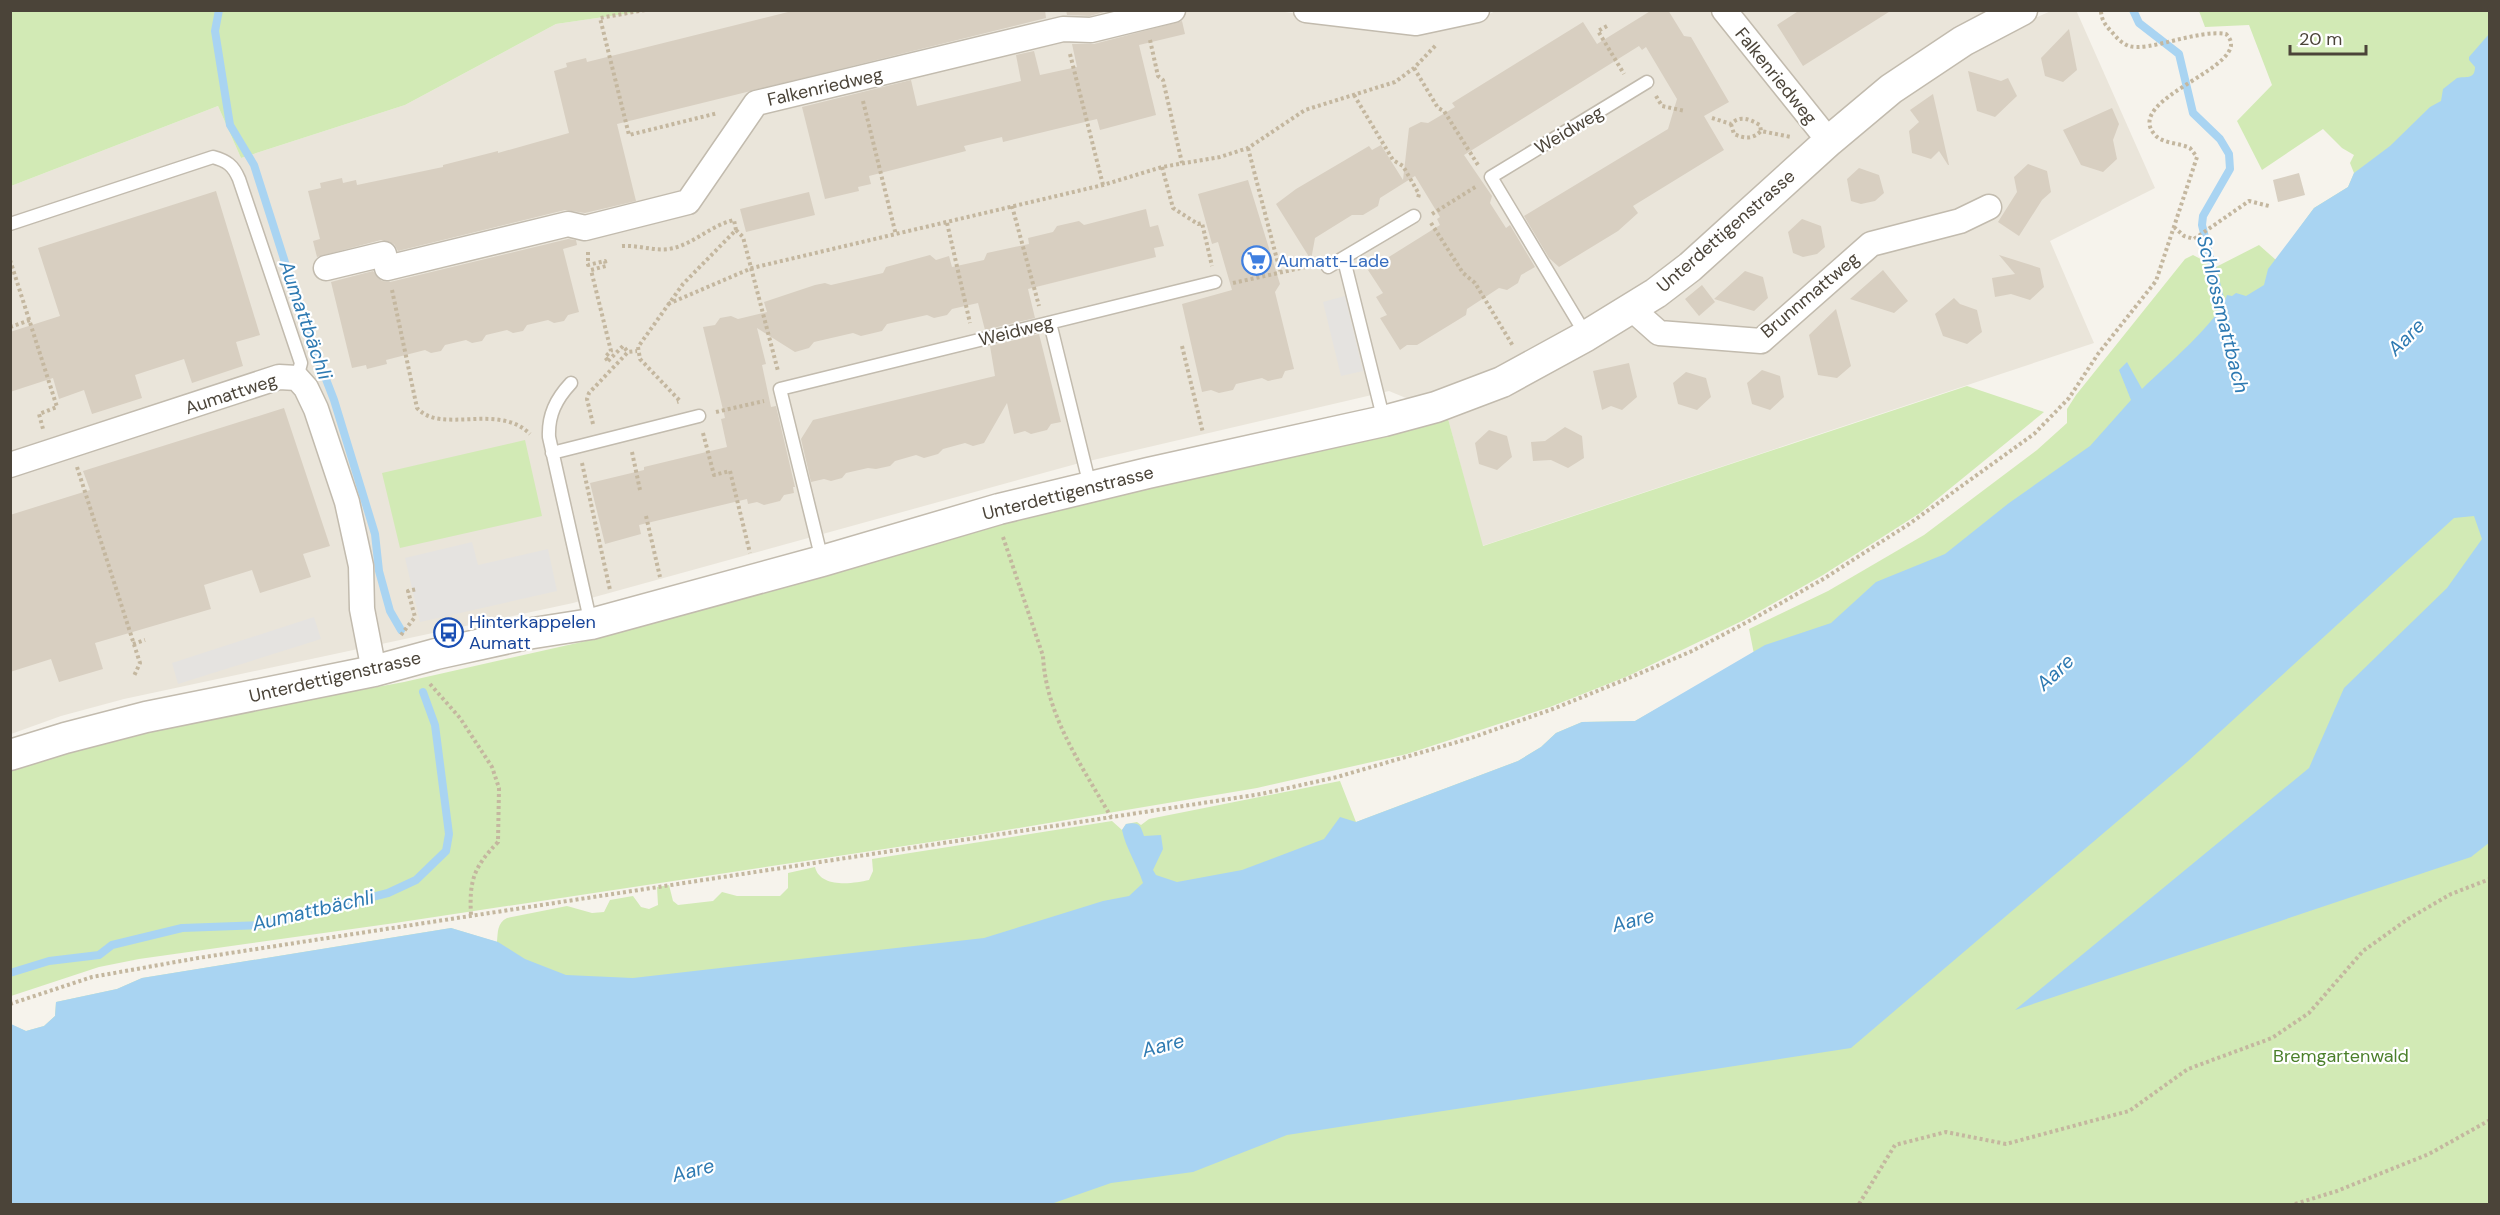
<svg xmlns="http://www.w3.org/2000/svg" width="2500" height="1215" viewBox="0 0 2500 1215" font-family="'DM Sans',sans-serif">
<style>
.residential{fill:#eae5da}
.green{fill:#d2eab5}
.parking{fill:#e5e3e0}
.water{fill:#a9d4f2}
.lines{fill:none;stroke-linecap:round;stroke-linejoin:round}
.stream{stroke:#a9d4f2;stroke-width:8}
.building{fill:#d8cfc1}
.service-casing{stroke:#c2bbae;stroke-width:15}
.minor-casing{stroke:#c2bbae;stroke-width:27}
.tertiary-casing{stroke:#c2bbae;stroke-width:33}
.path{stroke:#c4b79f;stroke-width:4;stroke-dasharray:3 3;stroke-linecap:butt}
.service{stroke:#fff;stroke-width:12}
.minor{stroke:#fff;stroke-width:24}
.tertiary{stroke:#fff;stroke-width:30}
.labels{text-anchor:middle;stroke-width:4.5;stroke-linejoin:round;paint-order:stroke}
.street-label{font-size:18px;fill:#4b4439;stroke:#fff}
.shop-label{font-size:18px;fill:#366cbe;stroke:#fff;text-anchor:start}
.transit-label{font-size:18px;fill:#164399;stroke:#fff;text-anchor:start}
.park-label{font-size:18px;fill:#4a7f2a;stroke:#fff}
.water-label{font-size:20px;font-style:italic;fill:#2e7ab2;stroke:#fff}
</style>
<rect width="100%" height="100%" fill="#f6f3ec"/>
<path class="residential" d="M1270 10 1421 30 1484 17 1497 10H1990L2005 31 2051 11 2076 10 2155 188 2050 241 2094 343 1482 546 1447 415 1389 391 1076 464 573 603 124 699 61 716 11 734V186L218 106 241 158 405 105 556 24 645 11Z"/>
<path class="green" d="M11 10H645V11L556 24 405 105 241 158 218 106 11 186Z
M2199 11H2489V1204H11L10 1024 26 1031 44 1026 55 1016 56 1002 117 989 142 978 451 928 497 942C498 932 497 923 507 918L567 906 592 913 604 912 610 900 633 896 641 907 649 909 658 905 657 887 669 885 673 901 678 905 713 901 722 892 737 896H780L788 888V873L815 867C820 888 852 884 869 880L873 871 872 859 1112 821 1122 830 1126 824 1137 822 1141 825 1149 819 1340 781 1356 822 1518 761 1541 747 1556 733 1582 722 1635 721 1754 654 1749 629 1828 591 1924 535 2037 450 2067 423V409L2076 395 2185 259 2193 255 2216 267 2259 245 2276 260 2314 208 2348 187 2354 173 2350 163 2354 155 2342 148 2323 129 2262 170 2237 121 2272 85 2249 25 2205 27Z
M1967 386 2044 412 1920 513 1823 575 1744 620 1628 676 1550 707 1407 754 1257 788 977 835 395 923 139 959 99 967 11 996V771L62 753 167 726 404 682 586 641 1005 519 1447 415 1483 546Z
M525 440 542 516 400 548 382 473Z"/>
<path class="parking" d="M1345 296 1363 371 1341 376 1323 302Z
M472 542 478 565 548 549 557 591 420 622 405 558Z
M314 617 321 639 178 684 172 663Z"/>
<path class="water" d="M2489 34 2490 842 2471 857 2015 1010 2309 768 2344 688 2447 588 2482 539 2474 516 2454 518 2187 762 1851 1048 1287 1135 1193 1172 1111 1183 1051 1204H11V1024L26 1031 44 1026 55 1016 56 1002 117 989 142 978 451 928 498 942 525 959 566 975 633 978 984 938 1103 901 1129 896 1143 883C1137 864 1126 849 1122 830L1126 824C1139 822 1140 824 1144 836L1161 835 1163 849 1153 870 1156 875 1177 882 1242 870 1324 839 1340 817 1356 822 1518 761 1541 747 1556 733 1582 722 1635 721 1765 645 1831 623 1876 582 1945 554 2009 503 2090 446 2131 400 2119 370 2127 362 2142 389C2164 367 2219 322 2227 295L2232 296 2236 293 2246 296 2264 285 2268 269 2314 208 2348 187 2354 173 2390 146 2430 107 2441 101 2443 89 2457 78C2465 76 2475 80 2475 67L2469 60V57Z"/>
<g class="lines">
<path class="stream" d="M219 10 215 31 230 125 254 165 305 325 334 400 375 534 379 571 390 611 401 630
M2133 10 2139 23 2179 54 2193 113 2220 139 2229 154 2230 169 2203 216 2202 225 2224 315
M10 973 49 961 99 955 112 945 182 928 261 925 388 893 416 880 446 851 449 834 435 725 423 692"/>
</g>
<path class="building" d="M796 10H1045L1046 18 617 124 636 201 585 213 565 210 398 251 394 244 381 240 317 257 313 241 320 239 308 191 321 188 320 183 342 178 343 183 356 180 357 185 443 167V165L498 151V153L569 133 554 71 567 67 566 63 586 58 587 62Z
M1066 10H1111L1090 16 1067 15Z
M1652 10H1668L1684 36 1691 37 1729 102 1704 116 1724 150 1633 206 1638 213 1618 231 1559 267 1549 258 1524 216 1668 129 1677 99 1646 47 1642 50 1639 46 1464 155 1492 196 1490 203 1506 228 1510 225 1535 267 1521 275 1518 283 1507 290 1499 288 1467 309 1466 315 1417 345H1407L1400 350 1380 318 1387 315 1376 297 1383 293 1368 270 1440 225 1437 219 1440 217 1415 176 1380 198 1378 206 1363 215H1352L1315 238 1311 260 1276 204 1296 189 1369 146 1372 150 1381 145 1403 180 1409 128 1421 122 1428 123 1455 107 1452 103 1583 22 1597 44Z
M1800 10H1892L1803 66 1777 25Z
M1182 21 1185 34 1139 45 1156 115 1100 130 1097 119 1003 142 1002 137 964 146 966 151 869 176 871 184 858 187 859 191 825 199 802 107 911 80 917 106 1021 81 1016 55 1034 51 1040 75 1077 67 1072 44H1094Z
M2069 29 2077 70 2063 82 2045 76 2041 58Z
M1968 71 2001 81 2008 78 2017 96 1995 117 1977 111Z
M1933 94 1949 165H1948L1939 151 1931 159 1912 153 1909 131 1919 122 1910 110Z
M2112 108 2119 124 2113 140 2117 159 2103 172 2081 165 2063 130Z
M2028 164 2047 171 2051 192 2042 200 2019 236 1998 222 2017 192 2014 177Z
M1859 168 1879 175 1884 193 1875 201 1861 204 1851 201 1847 179Z
M2299 173 2305 195 2278 202 2273 180Z
M1248 180 1280 284 1275 292 1294 369 1285 371 1282 378 1268 381 1262 378 1236 384 1233 390 1219 393 1211 390 1202 392 1182 304 1232 290 1218 242 1212 244 1198 194Z
M216 191 260 335 236 342 243 366 192 383 184 359 135 375 142 398 92 414 84 390 59 399 53 378 10 392V332L60 316 38 248Z
M809 192 815 215 746 232 740 209Z
M1146 209 1150 227 1158 225 1164 246 1154 248 1156 257 1028 289 1035 318 985 330 978 303 952 309 947 315 934 318 927 315 887 324 882 331 861 336 853 333 814 342 809 348 795 352 757 328 766 364 762 365 771 407 776 406 795 487H793L794 493 784 495 780 501 764 505 757 502 748 504 747 499 639 525 641 534 605 544 590 483 644 470V467L727 447 721 419 725 418 703 327 715 325 720 318 731 316 738 319 767 312 764 302 815 285 825 283 831 285 883 273 886 267 930 255 936 260 949 256 952 267 984 260 987 253 1029 244 1028 238 1053 232 1057 226 1079 221 1084 225Z
M1802 219 1821 226 1825 247 1817 254 1803 257 1793 253 1788 232Z
M568 239 576 240 577 245 563 249 579 312 568 315 564 321 554 323 548 320 527 325 523 331 513 333 507 330 486 335 482 341 472 343 466 340 445 345 441 351 431 353 425 350 386 360 387 364 367 369 366 365 352 368 331 282 373 271 382 281 390 282Z
M1999 255 2040 268 2044 287 2030 300 2011 294 1995 297 1992 278 2015 274Z
M1883 270 1908 301 1894 313 1850 299Z
M1745 271 1763 277 1768 298 1754 311 1714 299Z
M1702 285 1715 302 1699 316 1685 299Z
M1954 298 1960 304 1977 310 1982 332 1967 344 1943 336 1935 314Z
M1836 309 1851 366 1837 378 1818 375 1809 335Z
M1039 334 1061 422 1051 424 1047 430 1031 434 1025 431 1014 434 1007 403 984 443 973 446 965 443 943 449 938 454 924 458 916 455 895 461 890 466 876 469 868 468 846 473 842 478 831 481 824 479 811 482 801 439 813 420 995 376 990 346Z
M1629 363 1637 397 1622 410 1611 406 1602 410 1593 371Z
M1762 370 1780 376 1784 397 1770 410 1752 404 1747 383Z
M1686 372 1706 378 1711 397 1697 410 1678 404 1673 383Z
M284 408 330 546 303 554 311 577 260 593 252 570 204 585 211 609 95 643 103 669 59 682 51 659 10 672V515L90 490 83 471Z
M1565 427 1582 436 1584 458 1568 468 1551 460 1533 461 1531 442 1545 441Z
M1489 430 1507 436 1512 457 1497 470 1479 464 1475 443Z"/>
<g class="lines">
<defs>
<path id="service" d="M10 224 213 157C227 161 233 165 239 179L301 363 297 378
M1344 260 1384 421
M1328 267 1414 216
M1050 323 1090 486
M1586 335 1491 177 1647 82
M571 383C556 399 548 415 549 437L591 624
M552 453 699 416
M822 560 780 389 1215 282"/>
<path id="minor" d="M1306 10 1416 23 1477 10
M1724 10 1829 141
M326 268 384 254 387 268 568 224 585 228 688 202 756 103 1063 29 1091 30 1173 10
M1632 309 1659 333 1761 341 1871 244 1960 221 1989 207
M10 465 279 377 297 378 306 388 316 409 347 502 361 566 362 609 374 671"/>
<path id="tertiary" d="M10 755 65 738 146 717 374 671 436 654 527 634 591 624 822 561 999 509 1148 473 1384 421 1436 407 1502 382 1586 336 1656 293 1690 267 1829 141 1891 89 1963 41 2022 10"/>
</defs>
<use href="#service" class="service-casing"/>
<use href="#minor" class="minor-casing"/>
<use href="#tertiary" class="tertiary-casing"/>
<path class="path" d="M645 10 600 18 629 135 718 113
M1607 26 1598 31 1624 74
M1150 40 1158 76 1163 80 1182 163
M1070 54 1103 185
M1414 68 1438 108 1444 111 1478 165
M1354 95 1393 160 1403 166 1419 194 1418 198
M1656 96 1662 106 1685 111
M863 101 896 235
M1712 118 1731 124C1740 115 1749 119 1760 125L1761 131 1791 137
M1731 124 1734 134C1745 139 1753 139 1761 131
M1248 148 1280 271
M1162 167 1173 208 1198 224 1202 223 1212 266
M1012 206 1039 306
M1432 214 1477 186
M947 223 970 323
M1431 223 1463 273 1475 283 1513 346
M2174 227 2184 236 2194 239 2249 201 2269 206
M736 230 743 237 778 371
M622 246C638 245 653 251 669 249 693 245 709 226 734 220L736 230 683 284 638 347 640 359 680 401 677 402
M588 252V265L605 261 606 266 591 270 611 351 605 357 608 361
M10 260 57 407 39 414 43 429
M1233 283 1310 266
M392 290 417 408C441 435 498 402 530 434
M668 304 752 268 1103 185 1162 167 1220 157 1248 148 1305 110 1395 82 1414 68 1436 45
M10 327 30 320
M1182 346 1203 433
M608 361 623 346 628 352
M716 412 764 401
M593 424 587 399 589 393 628 352 637 351
M703 433 714 475 730 471 750 553
M632 452 640 490
M582 463 610 590
M77 467 140 663 134 676
M646 516 660 577
M1003 537 1043 656C1046 716 1082 766 1111 817
M401 635 415 617 408 591 417 589
M133 644 145 640
M430 684 460 718 492 767 499 788 498 842C474 867 469 880 471 915
M10 1004 92 977 198 958 1261 794 1337 777 1471 738 1553 709 1629 678 1692 651 1753 619 1825 578 1909 524 2034 434 2069 398 2098 354 2156 281 2197 157 2190 148C2180 143 2165 144 2156 136 2118 98 2259 66 2226 34 2198 29 2149 52 2129 46 2121 43 2116 37 2111 31 2105 25 2101 19 2101 10
M1859 1204 1895 1145 1946 1132 2006 1144 2129 1111 2188 1069 2272 1038 2309 1013 2363 951 2408 919 2451 894 2490 879
M2295 1204 2337 1191 2429 1154 2490 1120"/>
<use href="#service" class="service"/>
<use href="#minor" class="minor"/>
<use href="#tertiary" class="tertiary"/>
</g>
<defs>
<symbol id="supermarket-ring" viewBox="-11 -11 22 22"><circle r="9.5" fill="#fff" stroke="#3f7fe0" stroke-width="1.5"/><path d="M-6-5.5h2.5l.6 2H6L4.5 2H-2.5L-4.4-4H-6ZM-1.5 3.2a1.3 1.3 0 1 0 .1 0ZM3 3.2a1.3 1.3 0 1 0 .1 0Z" fill="#3f7fe0"/></symbol>
<symbol id="bus-ring" viewBox="-11 -11 22 22"><circle r="9.5" fill="#fff" stroke="#1a4fb4" stroke-width="1.5"/><path d="M-5-6H5V4H4V6H2V4H-2V6H-4V4H-5ZM-3.5-4V0h7V-4ZM-3.5 1.2v1.5H-2V1.2ZM2 1.2v1.5H3.5V1.2Z" fill="#1a4fb4"/></symbol>
</defs>
<g fill-rule="evenodd">
<use href="#supermarket-ring" x="1240" y="244" width="33" height="33"/>
<use href="#bus-ring" x="432" y="616" width="33" height="33"/>
</g>
<g class="labels">
<g class="street-label">
<text transform="translate(1776 76) rotate(51)" y="6">Falkenriedweg</text>
<text transform="translate(825 87) rotate(-13)" y="6">Falkenriedweg</text>
<text transform="translate(1569 130) rotate(-31)" y="6">Weidweg</text>
<text transform="translate(1726 231) rotate(-41)" y="6">Unterdettigenstrasse</text>
<text transform="translate(1810 295) rotate(-40)" y="6">Brunnmattweg</text>
<text transform="translate(1016 331) rotate(-14)" y="6">Weidweg</text>
<text transform="translate(231 394) rotate(-18)" y="6">Aumattweg</text>
<text transform="translate(1068 493) rotate(-14)" y="6">Unterdettigenstrasse</text>
<text transform="translate(335 677) rotate(-13)" y="6">Unterdettigenstrasse</text>
</g>
<g class="shop-label">
<text x="1277" y="267">Aumatt-Lade</text>
</g>
<g class="transit-label">
<text x="469" y="628">Hinterkappelen<tspan x="469" dy="21">Aumatt</tspan></text>
</g>
<g class="park-label">
<text x="2341" y="1062">Bremgartenwald</text>
</g>
<g class="water-label">
<text transform="translate(2223 314) rotate(76)" y="7">Schlossmattbach</text>
<text transform="translate(306 320) rotate(71)" y="7">Aumattbächli</text>
<text transform="translate(2406 337) rotate(-45)" y="7">Aare</text>
<text transform="translate(2055 672) rotate(-43)" y="7">Aare</text>
<text transform="translate(313 910) rotate(-13)" y="7">Aumattbächli</text>
<text transform="translate(1633 920) rotate(-15)" y="7">Aare</text>
<text transform="translate(1163 1045) rotate(-15)" y="7">Aare</text>
<text transform="translate(693 1170) rotate(-15)" y="7">Aare</text>
</g>
</g>
<rect width="2500" height="1215" fill="none" stroke="#4b4439" stroke-width="24"/>
<path d="M2290 45v9h76v-9" fill="none" stroke="#4b4439" stroke-width="3"/>
<text x="2299" y="45" font-size="18" fill="#4b4439" stroke="#ffffff" stroke-width="4.5" paint-order="stroke">20 m</text>
</svg>
